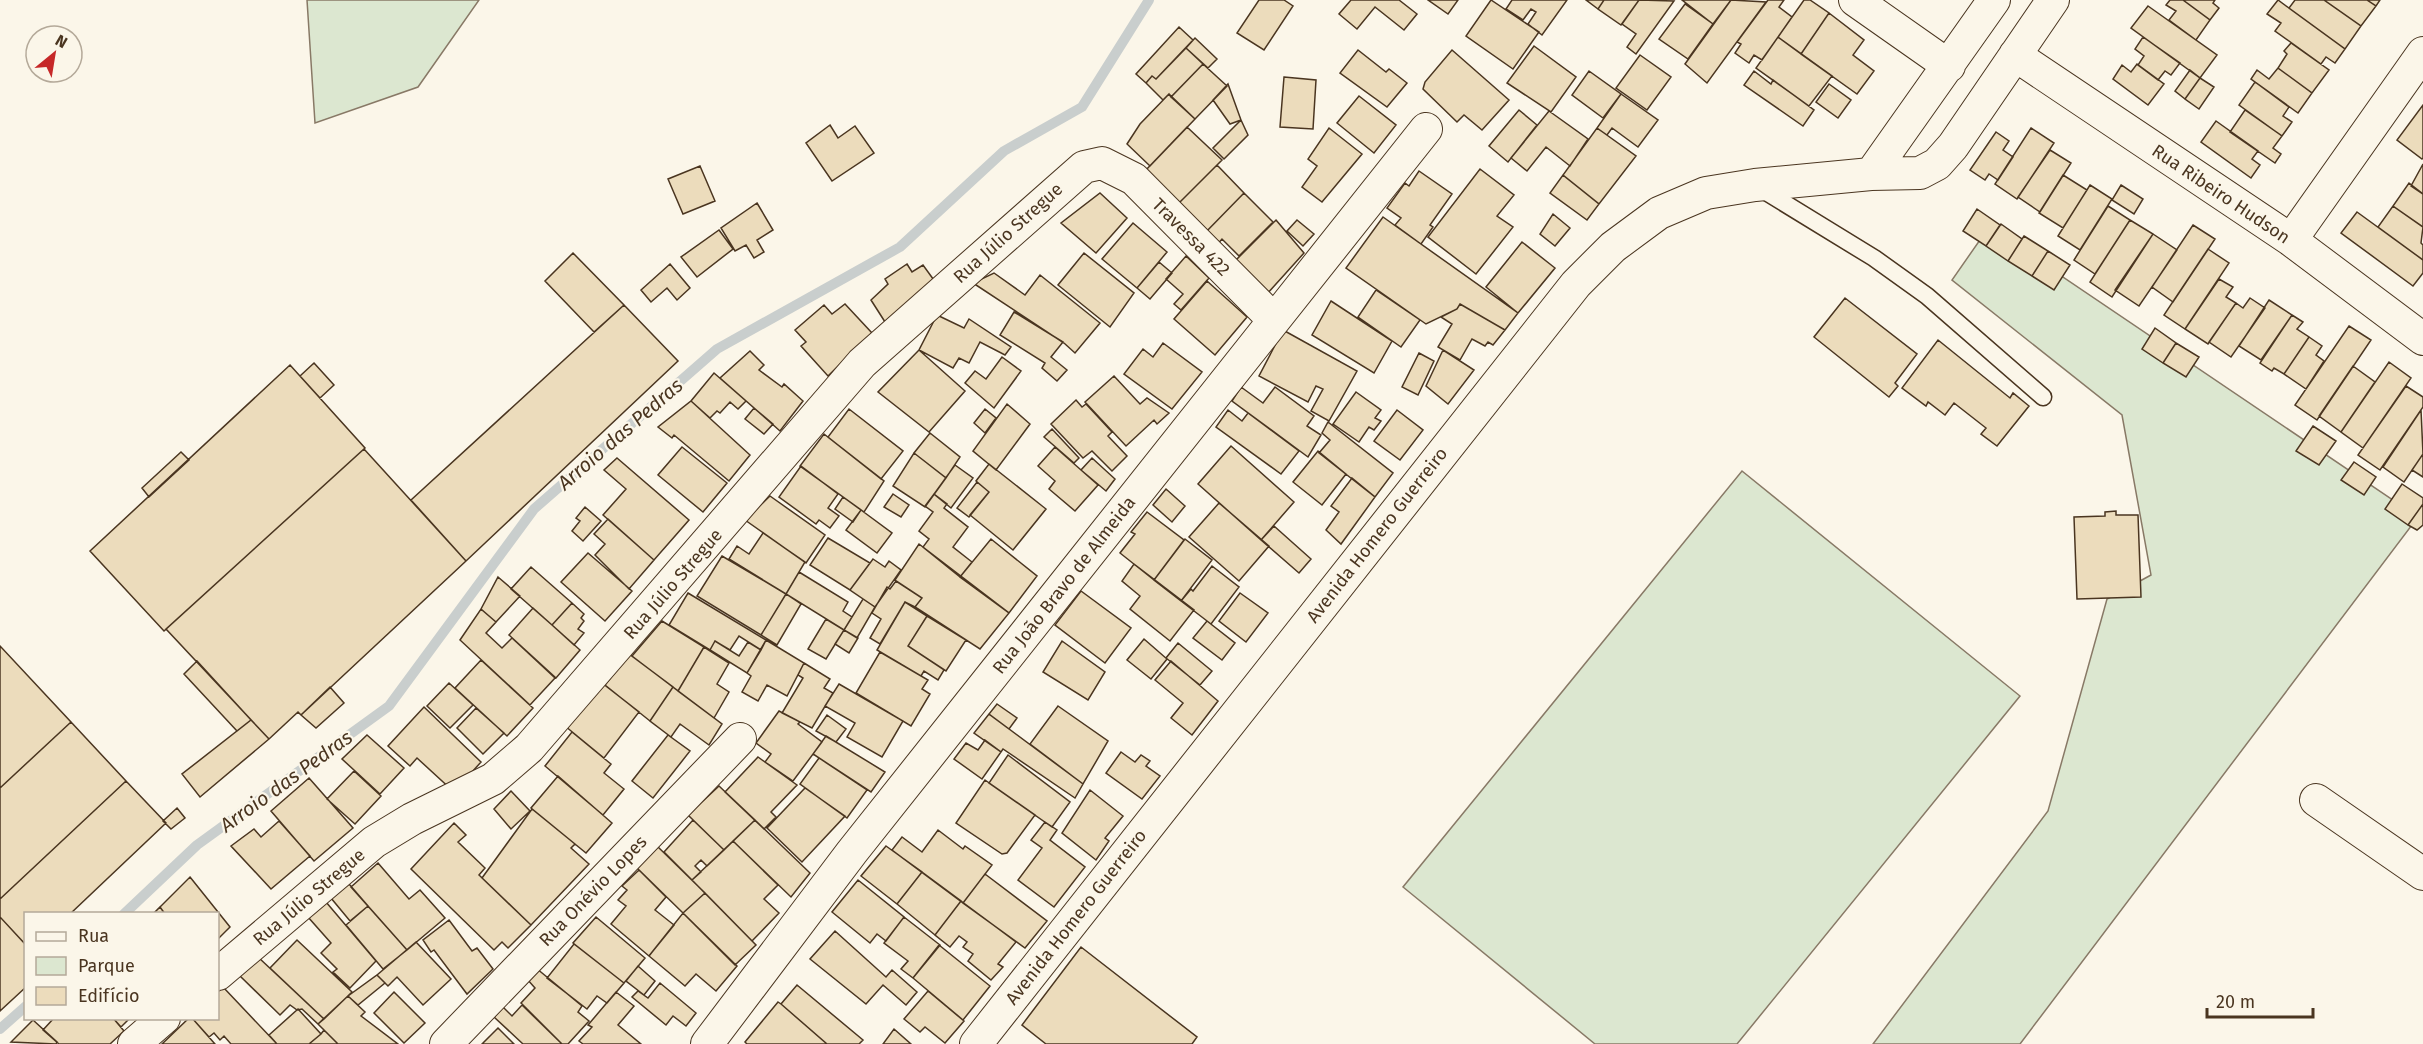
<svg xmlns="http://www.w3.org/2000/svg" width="2423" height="1044" viewBox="0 0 2423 1044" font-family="'Fira Sans',sans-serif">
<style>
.green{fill:#dce7d0;stroke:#887966;stroke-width:1.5}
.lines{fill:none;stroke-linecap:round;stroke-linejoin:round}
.stream{stroke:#c9cecd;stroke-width:10}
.building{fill:#ecdcbc;stroke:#4a3520;stroke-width:1.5}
.service-casing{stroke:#4a3520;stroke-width:19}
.minor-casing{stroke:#4a3520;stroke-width:34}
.service{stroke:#fbf6e9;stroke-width:16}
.minor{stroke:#fbf6e9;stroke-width:32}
.labels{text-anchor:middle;stroke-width:4.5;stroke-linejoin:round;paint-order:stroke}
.street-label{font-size:18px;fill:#4a3520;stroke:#fbf6e9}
.water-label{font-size:20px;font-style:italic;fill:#4a3520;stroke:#fbf6e9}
</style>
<rect width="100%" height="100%" fill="#fbf6e9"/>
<path class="green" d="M307 0H479L418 87 315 123Z
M1989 227 2418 517 2020 1044H1873L2048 811 2107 599 2151 575 2122 415 1952 280Z
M1742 471 2020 696 1737 1044H1595L1403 887Z"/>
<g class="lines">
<path class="stream" d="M124 914 197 845 389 706 534 509 717 349 900 247 1004 151 1082 107 1149 0
M0 1029 26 1006"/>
</g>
<path class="building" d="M1259 0H1284L1293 6 1264 50 1237 33Z
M1351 0H1399L1417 14 1404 30 1375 7 1357 29 1339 14Z
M1428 0H1458L1448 14Z
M1491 0 1539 32 1513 69 1466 36Z
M1512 0H1567L1542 35 1528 24 1536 12 1531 9 1523 20 1506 9Z
M1586 0H1604L1598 9Z
M1604 0H1639L1621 25 1598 9Z
M1639 0 1674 1 1636 54 1627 47 1636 34 1622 24Z
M1682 0H1731L1713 24Z
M1731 0 1766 2 1707 83 1685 64Z
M1768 0H1784L1779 7 1792 17 1762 60 1754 55 1749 63 1735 53 1741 44 1737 42Z
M1804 0H1810L1829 13 1801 54 1778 37Z
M2170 0H2183L2210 20 2196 40 2169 20 2176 11 2166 5Z
M2183 0H2215L2213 3 2219 8 2210 20Z
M2278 0 2345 49 2335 63 2326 57 2321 64 2275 31 2281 23 2267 14Z
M2295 0H2324L2361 26 2345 49 2289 8Z
M2324 0H2367L2376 6 2361 26Z
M2367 0H2380L2376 6Z
M1685 4 1713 24 1688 59 1659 39Z
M2148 6 2217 55 2200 78 2131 28Z
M1829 13 1864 40 1853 55 1874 71 1857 94 1801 54Z
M1179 27 1193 40 1156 79 1152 76 1146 83 1136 74Z
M1778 37 1832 76 1809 106 1756 68Z
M2143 37 2180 63 2171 75 2165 71 2158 80 2138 65 2144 56 2135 49Z
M1195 38 1217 59 1208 68 1186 48Z
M2291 43 2329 70 2312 93 2278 68 2287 54 2284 51Z
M1534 46 1576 77 1551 112 1507 83Z
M1186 48 1203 64 1171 97 1169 94 1163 100 1146 83 1152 76 1156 79Z
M1358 50 1386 72 1389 69 1407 83 1387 107 1340 73Z
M1452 50 1509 100 1482 130 1464 115 1457 122 1423 89 1425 82Z
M1640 55 1671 77 1647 110 1616 88Z
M1203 64 1227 86 1195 119 1171 97Z
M2137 64 2164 84 2148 105 2113 79 2122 65 2131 72Z
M2278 68 2312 93 2298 113 2251 79 2257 70 2269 79Z
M2190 70 2200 78 2185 99 2175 91Z
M1589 71 1621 94 1603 118 1572 95Z
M1754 71 1771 84 1773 80 1814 110 1803 126 1744 85Z
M1284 77 1316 80 1313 129 1280 127Z
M2200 78 2214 87 2199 109 2185 99Z
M2255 82 2289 107 2283 116 2292 122 2282 136 2239 105Z
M1228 84 1241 120 1230 124 1213 100Z
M1829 84 1851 100 1838 118 1816 102Z
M1169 94 1195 119 1150 166 1127 144 1140 124Z
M1621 94 1658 120 1638 147 1612 128 1607 135 1597 128Z
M1359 96 1396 125 1374 153 1337 123Z
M2423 105V158L2422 159 2397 140Z
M1519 110 1537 125 1508 162 1489 146Z
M2245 110 2282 136 2273 148 2281 154 2275 163 2230 132Z
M1549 111 1588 139 1570 166 1546 147 1527 171 1511 158Z
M1241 120 1248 135 1224 159 1213 148Z
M2216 121 2258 151 2252 159 2260 165 2251 178 2201 142Z
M830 125 838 138 855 126 874 153 832 181 806 143Z
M1187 127 1222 160 1177 205 1145 171Z
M1329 128 1362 154 1322 202 1302 187 1317 166 1308 159Z
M1597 128 1636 156 1599 204 1563 175Z
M2031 128 2054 143 2017 199 1995 184Z
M1996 132 2009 141 2003 150 2013 157 1998 180 1989 174 1985 180 1970 170Z
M2050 150 2071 163 2040 212 2018 197Z
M2423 164V194L2411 186Z
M1217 165 1244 193 1203 235 1177 205Z
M700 166 715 201 683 214 668 179Z
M1480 169 1514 195 1497 216 1513 227 1476 274 1428 237Z
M1419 171 1452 194 1430 225 1433 227 1421 244 1395 225 1401 218 1387 208 1405 183 1409 186Z
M1563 175 1599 204 1587 220 1550 193Z
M2063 175 2087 190 2063 228 2039 213Z
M2409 183 2423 194V227L2393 206Z
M2090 185 2112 199 2080 250 2058 236Z
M2121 185 2143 199 2134 214 2112 200Z
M1100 193 1127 218 1096 253 1061 223Z
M1244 193 1273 222 1239 256 1222 239 1215 247 1203 235Z
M757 203 773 230 757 240 764 252 754 258 746 245 735 251 721 228Z
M2108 206 2130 220 2095 274 2074 260Z
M2393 206 2423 227 2421 243 2423 245V260L2378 227Z
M1977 209 2000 225 1986 246 1963 231Z
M2357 212 2423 260V273L2413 286 2341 233Z
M1553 214 1570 228 1555 246 1540 234Z
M1383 217 1518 313 1505 330 1460 304 1457 309 1426 324 1346 268Z
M1276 220 1304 253 1267 294 1234 262Z
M1297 220 1314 234 1303 246 1287 231Z
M2130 220 2153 234 2112 297 2090 282Z
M1133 223 1167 252 1137 288 1102 259Z
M2001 224 2022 239 2008 261 1986 246Z
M2193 225 2215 239 2173 302 2152 287Z
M719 230 733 249 697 277 681 257Z
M2153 234 2177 250 2139 306 2115 290Z
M2024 236 2048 251 2032 276 2008 261Z
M1522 242 1555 268 1518 313 1486 287Z
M2208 249 2229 263 2185 329 2164 315Z
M2048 251 2070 265 2054 290 2032 276Z
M573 253 624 305 594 332 545 281Z
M1084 253 1134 293 1110 327 1058 285Z
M1186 256 1209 278 1181 310 1174 304 1183 294 1166 279Z
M1159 262 1172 273 1150 299 1137 288Z
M670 264 690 288 677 300 667 288 651 302 641 290Z
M907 264 912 272 923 265 936 283 887 325 871 300 888 284 885 279Z
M994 273 1025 295 1040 275 1100 323 1075 353 1064 343 973 283Z
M2219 279 2233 287 2226 297 2236 303 2208 344 2185 329Z
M1207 281 1247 317 1215 355 1174 319Z
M1376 290 1420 320 1401 347 1358 317Z
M1845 298 1917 354 1895 383 1898 386 1889 397 1814 337Z
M2250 298 2265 308 2231 357 2209 342 2236 303 2243 308Z
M2269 300 2292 315 2261 360 2239 346Z
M1331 301 1392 341 1374 373 1312 335Z
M845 304 872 333 828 376 801 346 806 342 795 330 824 305 832 314Z
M1460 304 1505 330 1493 345 1488 342 1485 346 1472 339 1460 360 1438 347 1452 324 1441 317 1457 309Z
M624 305 678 361 466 561 411 500Z
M1014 312 1063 342 1051 357 1067 370 1057 381 1042 368 1045 363 1000 335Z
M937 315 964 328 969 319 1011 347 1005 355 980 342 969 363 959 358 953 368 919 350Z
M2292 315 2303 322 2297 329 2309 337 2284 374 2274 368 2272 371 2260 363Z
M2349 326 2371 340 2317 420 2295 405Z
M2155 328 2176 343 2163 363 2142 349Z
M1283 330 1357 371 1329 421 1311 411 1323 389 1316 386 1308 402 1259 376Z
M2309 337 2322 346 2316 355 2324 361 2306 389 2284 374Z
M1938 340 2010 398 2013 393 2029 406 1997 446 1981 434 1986 428 1954 403 1945 415 1928 402 1926 406 1902 388Z
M1163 343 1202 372 1172 409 1124 374 1143 349 1153 357Z
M2176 343 2199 357 2186 377 2163 363Z
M919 350 965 391 929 432 878 392Z
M1443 350 1474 370 1448 404 1426 386Z
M750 351 764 365 759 370 782 387 784 384 803 401 780 431 720 378Z
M1419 353 1434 361 1418 395 1402 387Z
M1002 357 1021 371 994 408 965 383 975 371 986 379Z
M2389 362 2411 378 2363 448 2341 432Z
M314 363 334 385 320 398 300 376Z
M290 365 365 448 164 631 90 551Z
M2353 366 2375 382 2341 432 2319 416Z
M714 373 746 401 738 409 730 402 720 413 717 411 710 418 691 401Z
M1114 376 1140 404 1147 398 1169 413 1157 424 1154 420 1126 446 1085 402Z
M2406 386 2423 397V407L2380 470 2358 455Z
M1241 387 1263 403 1275 387 1314 416 1307 426 1321 435 1308 457 1232 401Z
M1356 392 1381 410 1375 418 1381 421 1374 430 1369 427 1359 442 1333 424Z
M1076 400 1082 407 1086 404 1112 432 1108 436 1127 456 1112 471 1092 451 1083 458 1051 424Z
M691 401 750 455 729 481 674 435 672 438 658 427Z
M1007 404 1030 424 996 470 973 451Z
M754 408 773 424 764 434 745 419Z
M849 409 903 451 881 479 828 437Z
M985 409 996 418 985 433 974 423Z
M1228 410 1242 421 1248 413 1299 451 1281 474 1216 427Z
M1397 410 1423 430 1400 460 1374 441Z
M2421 410 2423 454 2404 482 2383 467Z
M1328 422 1393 473 1375 497 1319 453 1330 440 1322 433Z
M2313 426 2336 441 2319 465 2296 451Z
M1052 429 1079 458 1074 463 1044 437Z
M930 433 960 457 946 478 914 453Z
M824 434 884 481 864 512 800 466Z
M1231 446 1294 502 1261 540 1198 484Z
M682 447 727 483 703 512 658 475Z
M1055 447 1098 485 1075 511 1049 489 1055 481 1038 466Z
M364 449 466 561 301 715 298 712 269 739 166 629Z
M1318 451 1346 474 1322 505 1293 482Z
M181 452 189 460 149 497 142 488Z
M914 453 946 478 925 507 893 486Z
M2423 454V477L2412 470Z
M617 458 689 520 654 560 603 515 626 489 604 470Z
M1092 458 1115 479 1106 491 1081 470Z
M2354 462 2376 477 2364 495 2341 480Z
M989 464 1046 509 1013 550 970 515 989 492 976 481Z
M955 465 973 478 951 508 934 494Z
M801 466 838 494 828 508 839 516 830 528 819 520 816 524 779 497Z
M1352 478 1375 497 1341 544 1326 530 1339 512 1331 506Z
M977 482 989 492 969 517 957 508Z
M2402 484 2423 498V504L2408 525 2385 509Z
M1166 489 1185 506 1172 522 1153 505Z
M893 494 909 505 901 517 884 507Z
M934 494 947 504 944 508 968 527 953 547 972 562 960 577 923 547 929 539 919 531 933 512 925 506Z
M770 496 825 535 806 563 745 520Z
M843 497 861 510 853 522 835 509Z
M1219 503 1269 546 1239 581 1189 537Z
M2423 504V525L2417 530 2408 525Z
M585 507 601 521 583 541 572 531 580 521 576 518Z
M861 510 892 533 877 553 846 530Z
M2116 511V515H2138L2141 597 2077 599 2074 517 2105 516V512Z
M1147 512 1184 540 1154 580 1120 553 1135 534 1131 532Z
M608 519 654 560 629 589 595 555 605 544 594 534Z
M1274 526 1311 559 1299 573 1261 540Z
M763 533 805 562 786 594 729 559 737 546 749 554Z
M828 538 870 563 850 590 810 565Z
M991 539 1037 576 1009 613 960 577Z
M1185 539 1212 560 1181 601 1154 580Z
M919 544 1009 613 980 649 915 607 922 598 895 580Z
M588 553 632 591 605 621 561 582Z
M722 556 786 594 761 635 697 596Z
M873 559 885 567 889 561 901 570 875 607 850 590Z
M1134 564 1194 610 1170 641 1130 609 1140 596 1122 581Z
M1212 566 1239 587 1211 624 1181 601 1191 589 1193 591Z
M531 567 572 603 552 625 511 589Z
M799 572 848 602 843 611 852 617 844 630 786 594Z
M498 577 520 596 496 622 481 609Z
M896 581 922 598 915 607 905 602 880 644 870 638 881 619 872 613 887 587 890 589Z
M1081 591 1131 628 1105 663 1055 625Z
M688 593 766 640 761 650 739 636 730 650 715 641 710 650 669 625Z
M1240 593 1268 613 1246 642 1219 621Z
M786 594 801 604 777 645 761 635Z
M863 599 875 607 857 638 844 630Z
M905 602 927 616 908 646 944 670 938 680 924 671 921 676 877 650Z
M572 603 584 614 581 618 584 621 578 629 584 633 574 645 552 625Z
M533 608 580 650 556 678 509 635Z
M481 609 496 622 486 633 502 648 512 638 555 678 530 705 460 640Z
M927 616 966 640 946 671 908 646Z
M826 619 844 630 826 659 808 649Z
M662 621 704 647 678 691 632 656Z
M1207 621 1235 643 1222 660 1193 638Z
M844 630 858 638 849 653 835 644Z
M1144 639 1167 659 1151 679 1127 660Z
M766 640 804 663 787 696 767 685 758 701 742 692 751 676 747 673Z
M715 641 739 656 748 642 761 650 747 673 710 650Z
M1062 641 1105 672 1088 700 1043 672Z
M1178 643 1212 671 1200 685 1166 658Z
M0 646 71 722 0 788Z
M704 647 729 663 717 684 729 692 714 718 678 691Z
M880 652 928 680 922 689 930 694 911 726 856 693Z
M629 654 673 687 650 721 605 685Z
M481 660 533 708 507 736 455 688Z
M197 661 251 720 237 731 184 674Z
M1171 661 1218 701 1192 735 1171 718 1183 703 1155 680Z
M804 663 830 679 824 688 833 693 812 728 782 713 803 678 798 675Z
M449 683 473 705 450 728 427 706Z
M602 683 639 712 604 758 565 726Z
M839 684 903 721 882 757 847 737 855 723 825 706Z
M330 687 344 703 316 728 301 715Z
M673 687 722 724 709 745 680 724 671 737 650 721Z
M997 704 1017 718 1009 729 989 714Z
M1058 706 1108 741 1083 784 1030 744Z
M424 707 481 762 454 792 417 758 410 766 388 746Z
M476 708 504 733 483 754 457 728Z
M779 711 800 722 798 724 822 742 793 781 765 762 771 754 756 743Z
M989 714 1083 784 1075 798 1003 749 1001 752 974 733Z
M827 715 846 729 836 742 816 731Z
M251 720 269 739 200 797 182 774Z
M71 722 126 781 0 899V788Z
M572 732 611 764 604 773 624 789 603 815 545 766Z
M367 735 404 768 380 794 342 759Z
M668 735 690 751 653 798 632 781Z
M826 736 885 772 871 792 813 754Z
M985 740 1001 752 982 779 954 759 966 743 978 750Z
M1121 752 1135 762 1141 755 1150 761 1146 766 1160 776 1142 799 1106 773Z
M1008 755 1070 802 1052 827 989 783Z
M758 757 797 785 771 812 776 817 764 829 725 792Z
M819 758 867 790 847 818 800 784Z
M354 771 381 796 355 824 327 799Z
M558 776 612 823 586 853 531 808Z
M309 778 353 828 314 861 271 811Z
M985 780 1035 815 1007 853 1002 854 956 823Z
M126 781 166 823 70 914H26V945L0 917V899Z
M719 786 755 820 724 850 688 815Z
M805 788 845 816 802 862 767 828Z
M1090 790 1123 816 1105 838 1109 841 1096 860 1062 833Z
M511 791 530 811 511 829 494 809Z
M177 808 185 818 171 829 163 821Z
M532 809 575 844 571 848 589 864 531 925 482 878Z
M693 820 724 850 707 866 701 860 695 866 701 872 692 880 664 852Z
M755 820 810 873 791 897 733 841Z
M279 821 310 856 271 889 231 846 254 829 261 837Z
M1045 822 1057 830 1050 840 1085 867 1054 907 1018 880 1042 848 1031 840Z
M454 823 466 835 458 842 485 868 479 875 531 925 508 948 502 942 494 950 411 869Z
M938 830 963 849 965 846 992 865 963 903 892 850 902 837 922 852Z
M733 841 778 885 764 899 779 913 752 941 692 880Z
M656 845 705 893 683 913 635 866Z
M886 846 922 872 897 904 861 876Z
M378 863 409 899 420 890 445 918 407 950 351 887Z
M639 870 666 897 655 910 674 925 649 956 611 924 626 906 618 900 627 890 622 886Z
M922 872 961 901 935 935 897 904Z
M985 874 1047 921 1025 948 963 903Z
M190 877 230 927 218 939V914H165L160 907Z
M858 880 904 917 886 941 877 934 870 943 832 912Z
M349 884 368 906 350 921 331 898Z
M705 893 756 945 735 965 683 913Z
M961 901 1016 942 998 964 1003 967 991 980 968 961 973 954 963 947 967 942 959 936 950 947 935 935Z
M326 902 376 961 350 988 333 972 337 969 321 953 331 943 308 917Z
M368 906 407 950 383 969 346 925Z
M160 907 165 914H153Z
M683 913 737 966 716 991 696 974 685 986 649 956Z
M0 917 26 945V987L0 1011Z
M596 917 645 958 624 983 573 943Z
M904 917 940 945 913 978 901 969 908 961 884 943Z
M449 920 472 951 477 948 493 969 467 994 434 950 431 952 423 940Z
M835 931 886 977 892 970 917 992 906 1005 883 985 866 1004 810 959Z
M297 940 352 992 324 1019 270 968Z
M416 942 451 979 423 1005 397 977 388 986 377 975Z
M574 944 624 983 607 1003 597 996 587 1009 547 978Z
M939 945 990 986 963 1020 913 978Z
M1081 947 1197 1037 1192 1044H1046L1022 1025Z
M258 957 324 1019 318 1024 302 1009 297 1010 290 1005 280 1015 240 976Z
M638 966 655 981 644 995 626 981Z
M536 968 582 1006 578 1012 589 1021 568 1044H562L521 1003 535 988 527 979Z
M377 975 385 983 358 1005 348 996Z
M660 983 696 1013 686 1026 673 1016 666 1025 632 997 638 991 648 998Z
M797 985 863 1040 859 1044H827L781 1004Z
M223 987 277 1044H231L224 1036 220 1040 214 1033 209 1037 192 1018H218V992Z
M928 991 964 1021 945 1043 925 1027 920 1032 904 1019Z
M394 992 425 1023 404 1043 374 1013Z
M616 992 634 1006 618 1025 641 1044H583L579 1041 592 1027 588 1025Z
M348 996 365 1012 361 1016 398 1044H338L318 1024Z
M778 1002 781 1004 827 1044H747L745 1042Z
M522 1005 562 1044H523L494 1017 503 1007 512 1016Z
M298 1009 321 1034 309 1044H277L269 1035Z
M54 1018H113L124 1031 110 1044H59L43 1030Z
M113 1018H130L121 1027Z
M189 1018H192L215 1044H162Z
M33 1020 57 1042 56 1044 11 1042Z
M498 1028 514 1044H482Z
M894 1029 911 1044H883Z
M324 1030 338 1044H309L321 1034Z"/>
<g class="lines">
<defs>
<path id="service" d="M1758 187 1874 258 1927 296 2043 397"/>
<path id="minor" d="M1855 0 1949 66
M2015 55 2291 240 2423 339
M1871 174 1994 0
M2291 240 2423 53
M2316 800 2423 874
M218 974 374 842 412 819 493 779 529 748 862 363 1084 167 1102 163 1134 179 1274 320
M134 1044 164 1018
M446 1044 740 739
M707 1044 852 852 1426 129
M976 1044 1576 284 1613 247 1659 213 1706 193 1755 185 1871 174 1920 173 1937 164 1953 146 2053 0"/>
</defs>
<use href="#service" class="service-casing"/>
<use href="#minor" class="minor-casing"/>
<use href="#service" class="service"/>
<use href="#minor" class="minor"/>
</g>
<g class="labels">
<g class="street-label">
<text transform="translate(2221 194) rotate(34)" y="6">Rua Ribeiro Hudson</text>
<text transform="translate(1008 233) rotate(-42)" y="6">Rua Júlio Stregue</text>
<text transform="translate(1191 237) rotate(45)" y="6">Travessa 422</text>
<text transform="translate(1377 535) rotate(-52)" y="6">Avenida Homero Guerreiro</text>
<text transform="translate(673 584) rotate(-49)" y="6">Rua Júlio Stregue</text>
<text transform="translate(1064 585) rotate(-52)" y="6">Rua João Bravo de Almeida</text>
<text transform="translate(593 891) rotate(-46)" y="6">Rua Onévio Lopes</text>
<text transform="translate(309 897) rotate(-40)" y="6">Rua Júlio Stregue</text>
<text transform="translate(1076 917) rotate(-52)" y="6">Avenida Homero Guerreiro</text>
</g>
<g class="water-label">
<text transform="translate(620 434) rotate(-41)" y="7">Arroio das Pedras</text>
<text transform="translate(286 781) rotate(-36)" y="7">Arroio das Pedras</text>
</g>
</g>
<rect x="24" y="912" width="195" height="108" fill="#fbf6e9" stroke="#b4a999" stroke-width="1.5"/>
<rect x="36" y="932" width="30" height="9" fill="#fbf6e9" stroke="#b4a999" stroke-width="1.5"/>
<text x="78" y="942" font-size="18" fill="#4a3520">Rua</text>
<rect x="36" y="957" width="30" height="18" fill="#dce7d0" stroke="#b4a999" stroke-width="1.5"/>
<text x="78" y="972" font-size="18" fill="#4a3520">Parque</text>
<rect x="36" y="987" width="30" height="18" fill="#ecdcbc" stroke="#b4a999" stroke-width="1.5"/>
<text x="78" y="1002" font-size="18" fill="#4a3520">Edifício</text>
<g transform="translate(54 54) rotate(30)"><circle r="28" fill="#fbf6e9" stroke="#b4a999" stroke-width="1.5"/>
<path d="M0-4.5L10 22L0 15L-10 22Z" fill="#c62828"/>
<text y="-9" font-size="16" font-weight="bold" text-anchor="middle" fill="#4a3520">N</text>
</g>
<path d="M2207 1008v9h106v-9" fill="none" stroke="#4a3520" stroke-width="3"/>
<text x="2216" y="1008" font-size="18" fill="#4a3520" stroke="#fbf6e9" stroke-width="4.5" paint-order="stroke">20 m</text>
</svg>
